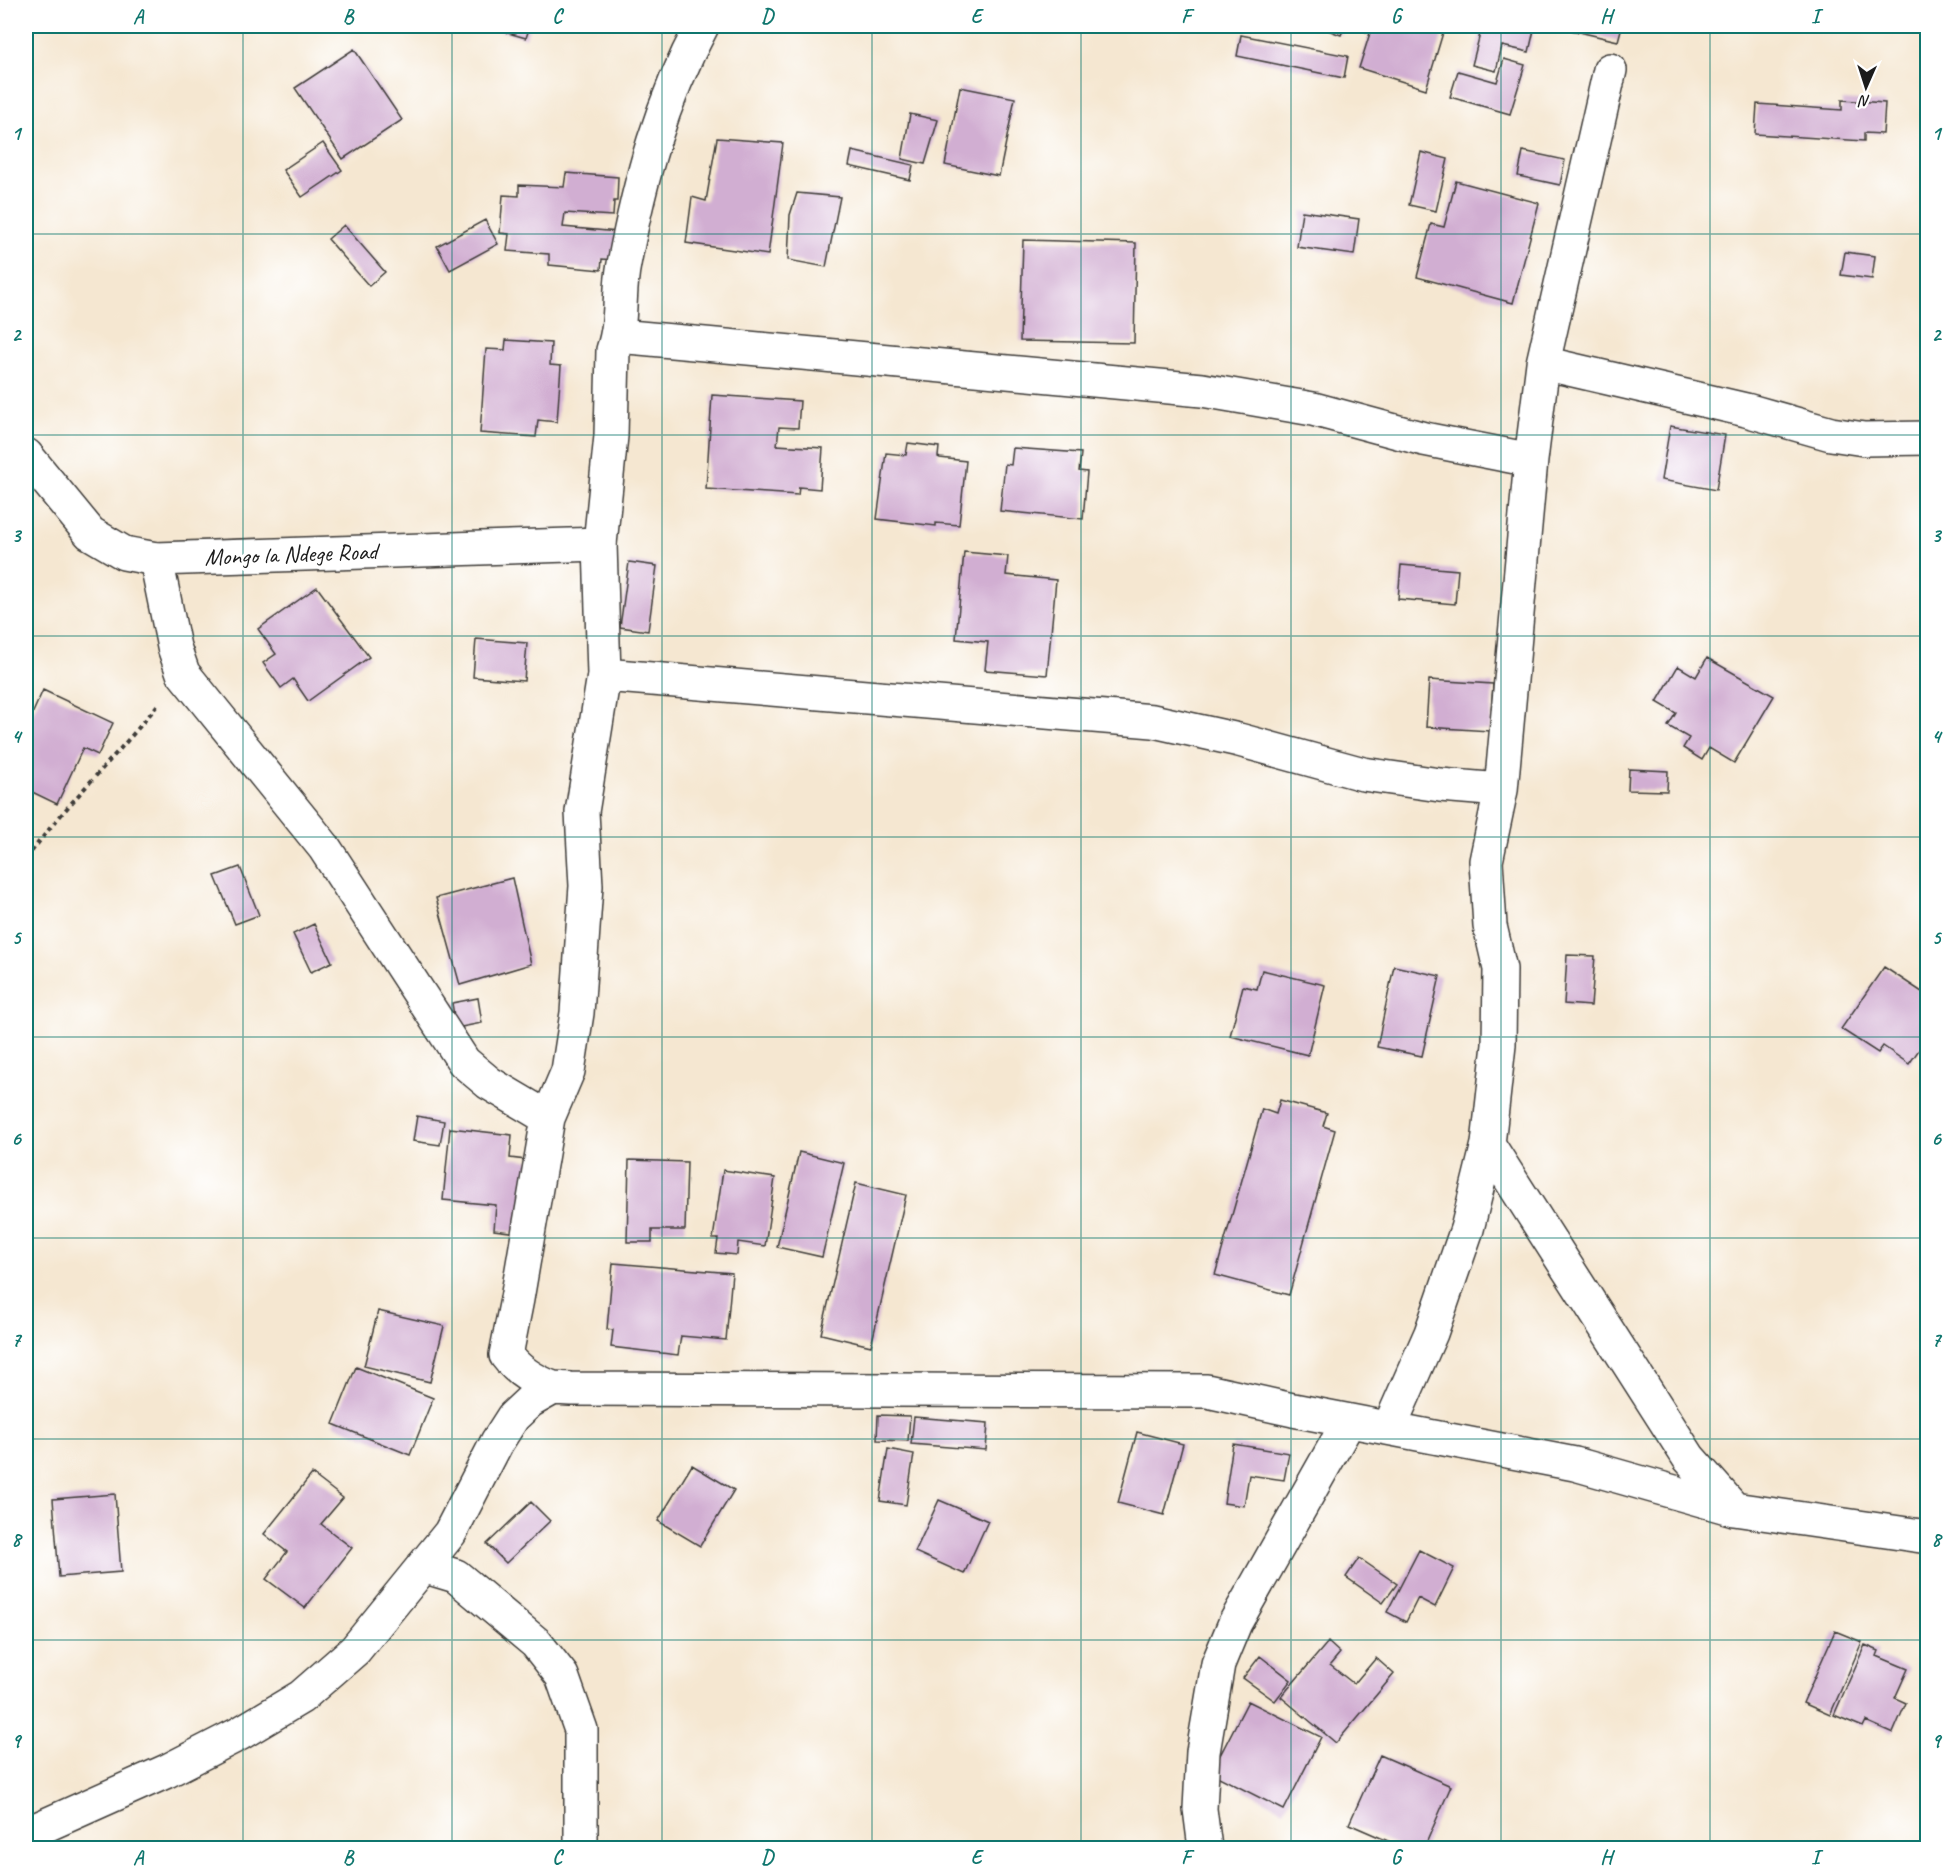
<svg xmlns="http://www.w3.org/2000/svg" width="1953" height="1874" viewBox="0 0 1953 1874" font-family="Caveat,sans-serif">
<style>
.building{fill:#d1aed2}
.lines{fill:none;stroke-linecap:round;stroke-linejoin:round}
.street-casing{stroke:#3d3a37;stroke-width:36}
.secondary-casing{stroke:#3d3a37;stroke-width:36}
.path{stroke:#3d3a37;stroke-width:4;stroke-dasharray:4.5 4.5;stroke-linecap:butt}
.street{stroke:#fff;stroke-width:33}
.secondary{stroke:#fff;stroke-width:33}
.grid{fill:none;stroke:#0f766e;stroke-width:1.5;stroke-opacity:0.55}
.labels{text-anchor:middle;stroke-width:6;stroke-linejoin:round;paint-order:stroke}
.street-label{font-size:24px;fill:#1c1c1c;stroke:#fff}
.neatline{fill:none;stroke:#0f766e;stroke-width:2}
.grid-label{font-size:20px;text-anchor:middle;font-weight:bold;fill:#0f766e}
</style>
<rect width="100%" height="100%" fill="#fff"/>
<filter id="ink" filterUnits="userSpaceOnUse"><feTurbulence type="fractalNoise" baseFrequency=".0167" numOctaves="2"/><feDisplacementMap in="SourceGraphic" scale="12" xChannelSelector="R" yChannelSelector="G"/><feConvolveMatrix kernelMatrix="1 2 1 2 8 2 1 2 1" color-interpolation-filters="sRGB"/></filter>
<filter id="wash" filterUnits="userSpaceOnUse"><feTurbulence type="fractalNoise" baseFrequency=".008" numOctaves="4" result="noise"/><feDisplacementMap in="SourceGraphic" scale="24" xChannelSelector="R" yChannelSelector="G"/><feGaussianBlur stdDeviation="1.35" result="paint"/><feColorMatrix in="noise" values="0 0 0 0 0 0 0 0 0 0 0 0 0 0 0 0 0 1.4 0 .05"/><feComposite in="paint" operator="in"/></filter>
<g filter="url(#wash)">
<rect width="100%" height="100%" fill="#f5e7d1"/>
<g id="blocks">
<path class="building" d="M483 26H530L526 38Z
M1317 26H1345L1341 35Z
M1361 26H1445L1426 89 1359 68 1370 33 1360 30Z
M1482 26H1515L1534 30 1529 52 1502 46 1496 71 1472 65Z
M1553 26H1622L1618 41Z
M1241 35 1348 56 1344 78 1237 56Z
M354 49 402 120 343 159 295 88Z
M1504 59 1525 65 1510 114 1450 97 1458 71 1497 82Z
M960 87 1015 98 999 176 945 165Z
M1842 100 1885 103 1883 134 1864 133V141L1755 134 1757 104 1842 110Z
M910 114 938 120 925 164 902 159Z
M717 138 783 143 768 255 686 243 692 197 706 201Z
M323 143 342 170 302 197 283 170Z
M852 151 913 165 910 180 849 166Z
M1523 151 1565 160 1560 185 1518 176Z
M1421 152 1448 159 1436 211 1409 205Z
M566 173 618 177 617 201H614L613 216 565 213 563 227 618 232 615 260 602 259 601 270 549 265V254L507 251 509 234 500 233 503 195 519 196V185L564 187Z
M1456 181 1539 203 1513 303 1417 277 1431 224 1444 227Z
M797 193 840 197 826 267 788 260 790 215Z
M1302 211 1359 219 1354 255 1297 247Z
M485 220 498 244 450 270 437 246Z
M344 225 385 272 369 286 328 239Z
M1023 240 1136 243 1134 343 1020 341Z
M1845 252 1875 256 1872 279 1841 275Z
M506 340 551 343 550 365 561 366 557 422 538 420 536 437 480 433 486 349 505 350Z
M712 395 800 401 798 428 779 427 777 445 823 448 820 489 799 487 798 495 706 489Z
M1670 426 1725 435 1716 490 1661 480Z
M908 443 939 447 938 457 940 458 966 461 959 525 936 523V526L877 519 886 453 906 455Z
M1013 448 1081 453 1079 471 1087 472 1083 519 1000 511 1005 464 1011 465Z
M964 552 1008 556 1006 575 1056 580 1047 675 985 670 988 642 956 639Z
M629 562 657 566 648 631 620 627Z
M1401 565 1458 570 1455 604 1398 599Z
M317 587 369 657 308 701 293 679 281 688 263 663 276 654 258 629Z
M476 639 527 643 524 681 473 677Z
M1707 658 1774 696 1734 763 1709 748 1702 760 1683 748 1689 738 1668 726 1676 713 1657 702 1678 666 1696 677Z
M1429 680 1493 684 1490 731 1426 727Z
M43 690 113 723 98 755 83 748 57 804 26 789V728Z
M1629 769 1668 771 1667 791 1628 790Z
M240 867 259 915 235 924 215 876Z
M512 878 531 964 460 985 436 898Z
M314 924 332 962 311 972 293 934Z
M1567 955 1595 956 1591 1006 1564 1004Z
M1394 966 1440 976 1422 1056 1377 1047Z
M1884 967 1928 996V1037L1909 1064 1883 1046 1878 1053 1841 1029Z
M1262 970 1325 985 1308 1055 1230 1036 1243 986 1257 989Z
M478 998 482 1023 456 1028 452 1003Z
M1280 1100 1327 1113 1323 1126 1335 1130 1289 1295 1215 1275 1262 1109 1276 1114Z
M417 1116 444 1121 440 1145 413 1141Z
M450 1128 512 1135 510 1158 534 1161 526 1234 494 1230 496 1205 443 1200Z
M799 1152 844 1163 822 1257 777 1247Z
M629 1160 687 1162 685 1230H652V1242H627Z
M723 1170 775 1178 765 1246 738 1242 737 1255 716 1253 718 1239H713Z
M856 1183 906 1195 871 1346 821 1334Z
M613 1263 732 1273 726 1340 681 1336 678 1355 611 1347 613 1330 607 1329Z
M378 1311 444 1326 430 1382 364 1366Z
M356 1367 433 1398 410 1455 333 1424Z
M878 1415 910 1416 908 1441 877 1440Z
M914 1417 988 1423 986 1450 911 1444Z
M1137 1432 1183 1444 1164 1515 1118 1503Z
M1233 1444 1289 1453 1284 1480 1249 1475 1244 1506 1224 1503Z
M888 1449 914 1454 906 1505 880 1501Z
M692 1465 734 1490 700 1546 658 1521Z
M312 1474 343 1498 321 1524 352 1548 305 1608 266 1579 287 1552 264 1534Z
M115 1494 121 1572 59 1577 53 1499Z
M939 1500 988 1521 964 1574 915 1552Z
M531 1502 550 1521 506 1563 487 1544Z
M1419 1550 1454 1568 1435 1607 1418 1598 1406 1622 1387 1612Z
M1359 1558 1397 1584 1383 1603 1346 1577Z
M1835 1631 1862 1642 1830 1715 1803 1703Z
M1328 1642 1340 1653 1330 1665 1354 1684 1376 1658 1394 1674 1336 1743 1281 1697Z
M1865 1645 1879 1651 1877 1656 1908 1669 1895 1698 1906 1703 1893 1733 1866 1721 1863 1727 1834 1715Z
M1260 1656 1291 1680 1275 1701 1243 1678Z
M1248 1701 1321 1737 1284 1810 1211 1773Z
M1380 1755 1451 1786 1424 1848H1404L1349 1824Z"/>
</g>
</g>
<g filter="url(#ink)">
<use href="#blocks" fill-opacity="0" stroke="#3d3a37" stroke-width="1.5"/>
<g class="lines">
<defs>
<path id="street" d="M618 336 1202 390 1313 409 1424 439 1531 460
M1543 363 1746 410 1831 434 1864 439 1928 438
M156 559 174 647 183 673 324 847 464 1062 489 1083 548 1118
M604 675 1153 721 1239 740 1363 774 1440 785 1501 790
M1488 1144 1689 1458 1734 1509
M553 1388C534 1381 518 1371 506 1355L517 1299 548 1118 568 1071 577 1013 586 886 582 812 604 675 600 544 611 436 613 350C623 322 618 292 624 264 640 179 661 102 702 26
M1389 1428 1431 1333 1467 1229 1488 1144 1499 1045 1500 969 1490 926 1486 861 1501 790 1531 460 1543 363 1610 70
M423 1566 456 1576 536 1643 562 1676 581 1730V1848
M26 1834 167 1771 239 1734 301 1697 355 1650 450 1533 497 1442 513 1417 530 1401 553 1388 571 1389 1207 1391 1293 1410 1575 1464 1734 1509 1928 1537
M1205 1848 1200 1809 1203 1752 1218 1664 1235 1623 1349 1421"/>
<path id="secondary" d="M26 455 90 533 124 553 156 559 600 544"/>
</defs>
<use href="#street" class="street-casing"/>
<use href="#secondary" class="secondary-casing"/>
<path class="path" d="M26 859C67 803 117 756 160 702"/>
<use href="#street" class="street"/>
<use href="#secondary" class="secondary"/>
</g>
</g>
<path class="grid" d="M243 26V1848M452 26V1848M662 26V1848M872 26V1848M1081 26V1848M1291 26V1848M1501 26V1848M1710 26V1848M26 234H1928M26 435H1928M26 636H1928M26 837H1928M26 1037H1928M26 1238H1928M26 1439H1928M26 1640H1928"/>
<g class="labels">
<g class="street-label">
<text transform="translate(291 554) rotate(-2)" y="8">Mongo la Ndege Road</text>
</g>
</g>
<rect width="1953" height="1874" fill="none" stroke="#fff" stroke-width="66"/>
<g transform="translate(1866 87) rotate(183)" stroke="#ffffff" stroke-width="4.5" paint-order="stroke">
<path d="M0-4.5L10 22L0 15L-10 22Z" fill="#1c1c1c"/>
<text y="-9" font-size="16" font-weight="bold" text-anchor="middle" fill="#1c1c1c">N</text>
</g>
<rect x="33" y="33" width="1887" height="1808" class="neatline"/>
<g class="grid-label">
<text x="138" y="23">A</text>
<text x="348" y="23">B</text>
<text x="557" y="23">C</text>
<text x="767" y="23">D</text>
<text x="976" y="23">E</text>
<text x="1186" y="23">F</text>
<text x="1396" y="23">G</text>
<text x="1606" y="23">H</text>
<text x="1815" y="23">I</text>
<text x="16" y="140">1</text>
<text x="1936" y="140">1</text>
<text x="16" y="341">2</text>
<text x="1936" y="341">2</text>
<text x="16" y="542">3</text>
<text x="1936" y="542">3</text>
<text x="16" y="743">4</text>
<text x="1936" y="743">4</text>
<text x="16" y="944">5</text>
<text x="1936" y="944">5</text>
<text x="16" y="1145">6</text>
<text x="1936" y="1145">6</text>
<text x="16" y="1346">7</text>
<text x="1936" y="1346">7</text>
<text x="16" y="1546">8</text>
<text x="1936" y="1546">8</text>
<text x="16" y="1747">9</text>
<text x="1936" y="1747">9</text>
<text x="138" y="1864">A</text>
<text x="348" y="1864">B</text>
<text x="557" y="1864">C</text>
<text x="767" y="1864">D</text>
<text x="976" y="1864">E</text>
<text x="1186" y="1864">F</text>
<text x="1396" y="1864">G</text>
<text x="1606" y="1864">H</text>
<text x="1815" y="1864">I</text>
</g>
</svg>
